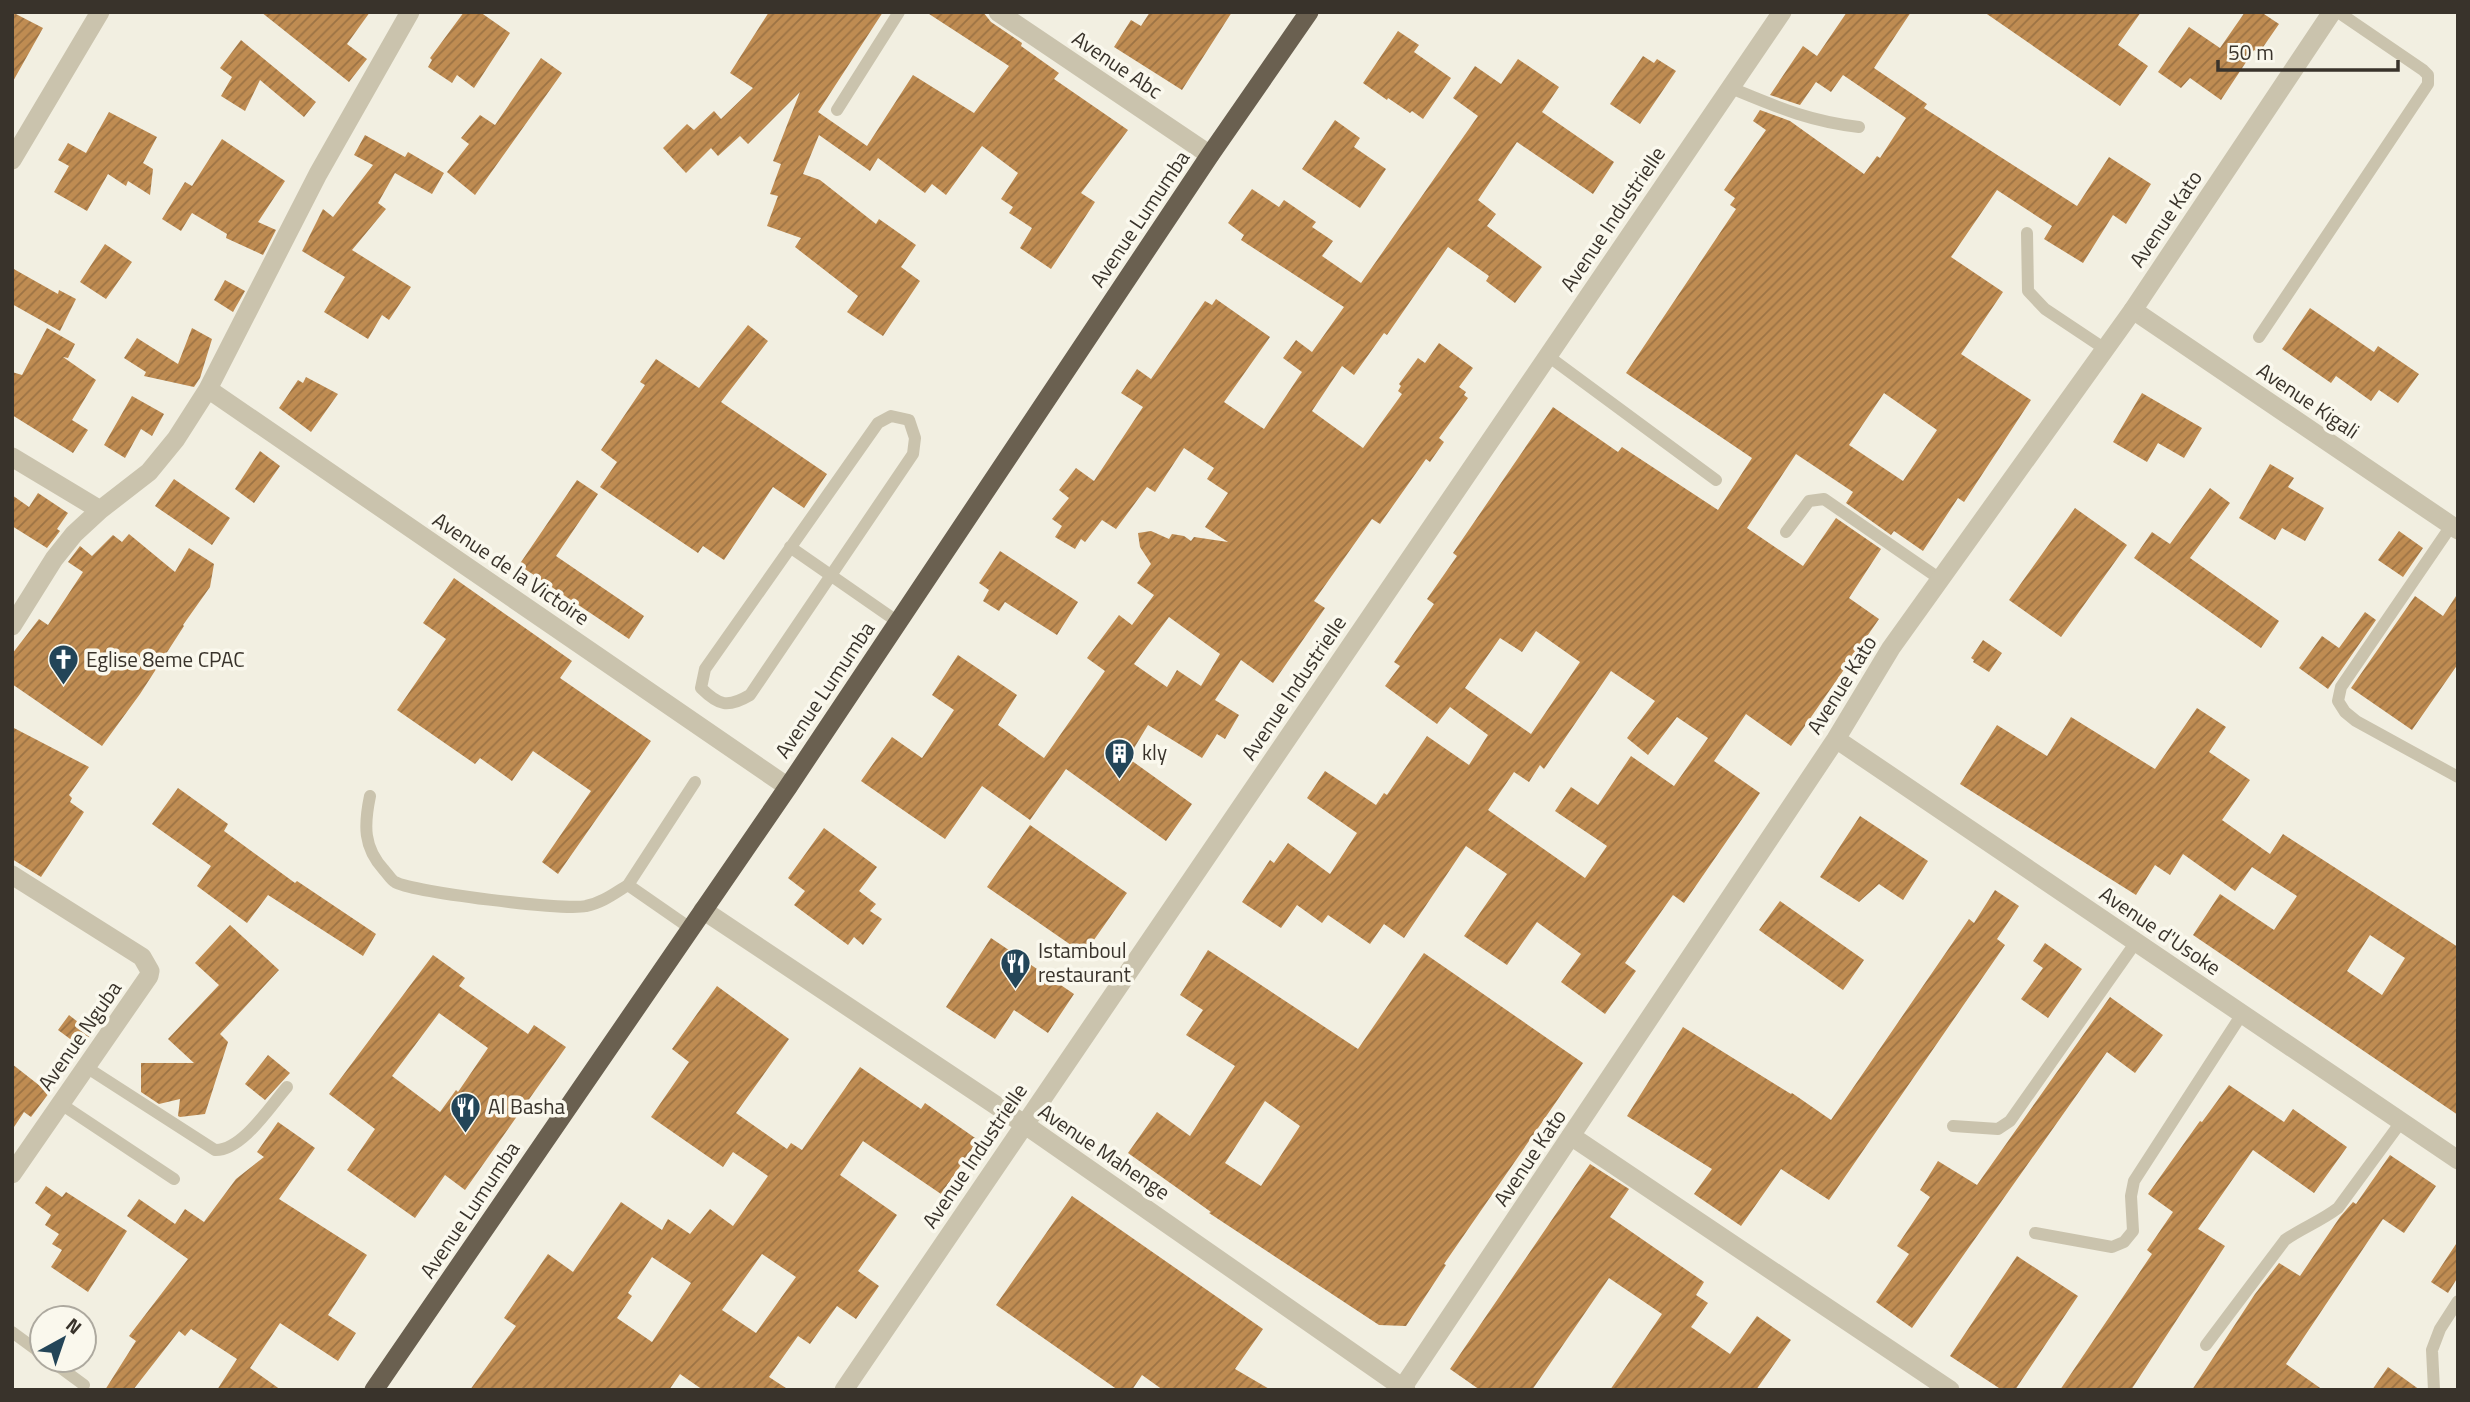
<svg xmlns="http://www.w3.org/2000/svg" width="2470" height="1402" viewBox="0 0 2470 1402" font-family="'Titillium Web',sans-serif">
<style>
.building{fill:url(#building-hatch);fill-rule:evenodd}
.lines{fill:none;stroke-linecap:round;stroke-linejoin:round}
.service{stroke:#cac3ad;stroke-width:12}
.minor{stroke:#cac3ad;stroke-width:19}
.tertiary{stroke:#cac3ad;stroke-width:19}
.trunk{stroke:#6a6050;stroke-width:19}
.labels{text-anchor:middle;stroke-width:7;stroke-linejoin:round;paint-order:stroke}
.street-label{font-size:21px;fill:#39332b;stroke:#faf8ed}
.poi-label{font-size:21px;fill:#39332b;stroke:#faf8ed;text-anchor:start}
</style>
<defs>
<pattern id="building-hatch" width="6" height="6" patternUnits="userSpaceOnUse" patternTransform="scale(1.75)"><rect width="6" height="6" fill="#bf8c52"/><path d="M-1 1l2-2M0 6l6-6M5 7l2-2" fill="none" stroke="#9c7344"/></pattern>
</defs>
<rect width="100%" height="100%" fill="#f2efe1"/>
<path class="building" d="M12 12 43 28 12 83Z
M261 12H370L347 44 367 59 349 82Z
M464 12H480L510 33 474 88 457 75 452 83 428 67 432 60 430 58Z
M769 12H883L818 112 867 146 913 75 974 113 1009 66 926 12H983L991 22 1022 43 1021 46 1059 73 1054 79 1128 130 1081 193 1095 202 1051 269 1020 248 1032 228 1009 213 1013 207 1001 199 1018 173 982 146 946 195 932 184 925 193 878 158 870 171 819 135 803 174 820 180 876 224 879 219 916 245 901 267 920 281 883 336 847 312 858 296 795 247 801 238 767 226 778 196 770 194 781 164 773 161 800 92 748 144 740 136 718 156 711 148 686 173 663 148 687 124 694 130 714 111 721 119 753 88 730 73Z
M1150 12H1232L1182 90 1114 47 1131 20 1141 26Z
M1847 12H1911L1874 68 1927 104 1924 108 2077 206 2109 157 2151 184 2126 224 2113 215 2083 263 2044 239 2052 226 1997 190 1951 257 2003 292 1961 354 2031 400 1964 502 1958 498 1923 551 1894 531 1891 535 1846 503 1853 492 1796 454 1747 528 1803 566 1836 518 1881 549 1849 598 1879 619 1791 746 1746 714 1714 761 1760 793 1684 903 1673 895 1625 963 1636 971 1605 1014 1561 982 1581 954 1537 922 1507 965 1464 936 1507 874 1466 846 1404 938 1384 924 1370 944 1328 915 1322 923 1297 905 1281 928 1242 902 1270 860 1274 863 1288 843 1330 874 1357 833 1307 798 1325 771 1376 805 1384 793 1387 795 1427 736 1469 765 1488 735 1450 707 1437 724 1385 686 1400 666 1394 662 1434 604 1427 599 1457 556 1453 553 1553 407 1618 452 1622 447 1718 510 1752 458 1626 373 1736 209 1730 205 1735 198 1724 190 1766 130 1753 121 1760 110 1790 121 1864 174 1877 156 1880 158 1906 118 1843 75 1831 92 1816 82 1800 105 1770 95 1803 46 1817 56ZM1884 393 1937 430 1903 481 1849 445ZM1536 631 1580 662 1531 734 1465 688 1500 638 1522 652ZM1611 671 1655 701 1627 738 1648 755 1677 717 1708 738 1674 786 1631 756 1598 805 1571 787 1555 811 1607 846 1585 878 1488 810 1514 772 1529 782 1540 765 1544 769Z
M1984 12H2141L2118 45 2148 66 2120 106Z
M2245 12H2261L2279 24 2259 53 2254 50 2221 100 2190 78 2181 88 2158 72 2189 27 2220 48Z
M1398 31 1419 45 1414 52 1451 78 1423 119 1412 111 1410 113 1388 98 1387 100 1363 83Z
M241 40 316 102 304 117 260 80 245 111 221 96 232 77 220 68Z
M1643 56 1654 63 1657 59 1676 71 1640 124 1610 104Z
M541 58 562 73 475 195 447 172 469 144 461 138 480 115 495 125Z
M1518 59 1559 87 1542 112 1614 162 1593 194 1517 142 1478 200 1496 214 1487 226 1542 267 1515 303 1486 281 1489 276 1448 247 1387 335 1384 333 1354 375 1342 366 1312 411 1363 448 1402 394 1398 391 1401 386 1399 384 1418 358 1425 363 1439 343 1473 368 1459 387 1466 392 1464 395 1468 398 1439 438 1444 442 1430 462 1426 459 1380 524 1372 519 1314 601 1325 608 1273 683 1241 660 1215 700 1239 715 1225 739 1217 734 1202 758 1148 725 1128 758 1192 804 1166 841 1066 769 1030 820 982 786 945 839 861 781 892 737 922 758 954 710 932 695 958 655 1017 695 998 725 1044 758 1105 671 1087 658 1119 615 1132 625 1154 595 1137 583 1151 564 1140 547 1138 533 1151 531 1169 539 1172 534 1184 536 1191 541 1194 537 1228 542 1205 527 1228 493 1207 479 1214 468 1184 448 1155 492 1147 487 1116 529 1102 520 1085 542 1081 539 1075 549 1055 537 1062 526 1052 519 1069 498 1059 490 1076 468 1094 481 1143 407 1121 393 1137 369 1151 379 1205 301 1212 305 1216 299 1270 337 1224 402 1264 429 1302 372 1283 358 1296 340 1312 352 1344 307 1241 240 1244 235 1228 223 1252 189 1279 207 1284 200 1316 222 1312 227 1333 241 1322 256 1361 283 1478 116 1453 98 1475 66 1501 84ZM1169 617 1220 654 1201 686 1177 670 1167 687 1134 664Z
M109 112 157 137 143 163 153 169 150 195 128 181 126 186 108 174 87 211 54 192 69 166 58 160 68 143 86 153Z
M1335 120 1360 138 1354 147 1386 169 1360 208 1302 169Z
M365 135 405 157 408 152 444 173 432 194 395 173 378 203 386 209 352 250 411 287 389 320 382 315 368 339 324 312 345 277 302 251 323 209 333 217 373 165 354 155Z
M222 139 285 181 258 222 276 230 263 255 226 238 227 234 192 213 181 231 162 219 185 182 192 186Z
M105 244 132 262 106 299 80 282Z
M12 268 58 294 59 290 76 299 60 331 12 304Z
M225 280 245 291 233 312 214 300Z
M2310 308 2374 352 2378 346 2419 374 2398 403 2379 390 2371 401 2336 376 2331 383 2282 349Z
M748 325 768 341 721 402 827 474 804 508 773 487 724 560 703 546 698 553 600 487 617 462 601 450 645 385 640 382 656 359 699 388Z
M47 328 75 344 68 358 63 357 96 380 72 420 88 430 73 453 12 415V372L22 375Z
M192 328 212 339 200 378 194 387 144 376 146 372 124 358 137 338 178 364Z
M306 377 338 394 311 432 279 408 298 380 303 383Z
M2142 393 2202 428 2184 458 2158 443 2147 462 2113 442Z
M132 396 164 414 152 436 141 429 125 458 104 445Z
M260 451 280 466 254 503 235 489Z
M2270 464 2294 478 2288 487 2324 508 2305 541 2282 528 2275 540 2239 518Z
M174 479 230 518 212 545 155 506Z
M577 480 598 494 556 556 644 616 629 639 519 565Z
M2210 488 2230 503 2190 558 2279 621 2261 648 2134 558 2152 532 2170 544Z
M38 493 68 513 57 529 60 531 47 548 12 526V495L29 507Z
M2075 508 2127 545 2061 637 2009 600Z
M2399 531 2423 548 2403 577 2378 560Z
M129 534 175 572 189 548 214 564 210 587 183 625 184 626 140 694 102 746 12 684V654L39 619 48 625 83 572 68 562 80 546 92 556 113 535 122 542Z
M1000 551 1078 602 1057 635 1005 602 999 611 983 601 989 590 979 583Z
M454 578 572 661 560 678 651 741 558 874 542 862 591 791 533 751 512 781 480 758 475 764 397 710 446 639 423 623Z
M2458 593V664L2412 730 2351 688 2415 596 2443 616Z
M2365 612 2376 620 2328 689 2299 668 2322 636 2339 648Z
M1983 640 2002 653 1989 672 1973 662 1974 660 1971 658Z
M2197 708 2226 727 2209 752 2250 780 2222 820 2270 854 2283 834 2458 947V1115L2193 935 2220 894 2274 930 2297 896 2252 867 2235 891 2183 854 2170 875 2155 865 2136 895 1960 784 1997 725 2047 756 2071 717 2155 769ZM2370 935 2405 958 2382 995 2347 971Z
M12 727 89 767 69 795 72 798 70 802 84 812 41 877 12 859Z
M178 788 228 824 224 831 295 883 297 881 376 934 363 956 268 895 247 923 197 886 211 866 152 824Z
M1860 816 1928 861 1903 900 1879 884 1859 902 1820 877Z
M1030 825 1127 893 1084 954 987 887Z
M824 828 877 867 859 891 876 904 870 911 882 919 863 945 854 937 848 945 794 905 805 891 788 878Z
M1995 890 2019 906 1997 939 2005 945 1829 1200 1781 1169 1741 1226 1694 1194 1712 1169 1627 1116 1683 1027 1791 1094 1792 1093 1831 1120 1969 919 1974 923Z
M1780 901 1864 960 1843 990 1759 930Z
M230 925 279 970 220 1034 228 1042 205 1114 180 1117 178 1116 180 1099 159 1104 141 1092V1063H194L168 1039 219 985 195 963Z
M991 938 1074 994 1048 1033 1014 1010 995 1039 946 1007Z
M2045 943 2082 969 2048 1018 2021 999 2043 968 2033 961Z
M1208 950 1358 1049 1424 953 1583 1063 1444 1264 1446 1265 1406 1326 1379 1325 1209 1213 1211 1212 1128 1153 1157 1112 1190 1136 1235 1066 1186 1035 1203 1010 1180 995ZM1265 1101 1300 1126 1261 1186 1225 1163Z
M433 955 465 978 459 986 528 1034 534 1025 566 1047 465 1190 445 1175 415 1218 347 1170 375 1129 329 1094ZM439 1013 488 1048 458 1092 456 1090 440 1112 392 1076Z
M717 986 789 1039 736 1113 787 1149 791 1143 802 1150 860 1067 921 1109 925 1103 978 1140 941 1194 863 1141 840 1175 897 1215 858 1271 879 1286 856 1319 837 1306 810 1344 798 1336 769 1377 789 1390H703L680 1374 669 1390H470L516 1326 504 1318 548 1254 573 1272 621 1202 662 1230 668 1219 690 1234 710 1209 733 1226 768 1176 733 1152 723 1167 651 1117 689 1062 672 1049ZM762 1254 796 1277 756 1333 722 1310ZM652 1257 691 1283 652 1342 617 1318 632 1296 628 1293Z
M2110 997 2163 1035 2135 1073 2107 1052 1912 1328 1876 1302 1909 1254 1897 1246 1930 1197 1920 1190 1938 1161 1977 1185Z
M69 1015 92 1033 81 1047 58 1030Z
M268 1055 290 1073 265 1100 245 1084Z
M12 1064 49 1093 31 1117 24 1112 12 1130Z
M2229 1085 2284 1122 2293 1109 2347 1147 2314 1193 2253 1150 2198 1229 2225 1246 2131 1390H2060L2152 1254 2147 1250 2173 1212 2148 1194 2200 1121 2202 1122Z
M278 1122 315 1148 279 1199 367 1255 328 1315 356 1333 338 1361 280 1323 250 1368 281 1390H217L237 1359 191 1329 185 1336 179 1331 133 1390H105L136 1341 129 1336 188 1259 127 1216 139 1199 175 1224 185 1209 204 1222 236 1179 264 1157 257 1152Z
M2390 1155 2436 1186 2404 1233 2383 1219 2286 1364 2323 1390H2192L2255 1294 2279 1263 2300 1276 2340 1217 2353 1202 2356 1204Z
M1590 1164 1629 1189 1610 1217 1704 1282 1696 1295 1708 1303 1691 1327 1730 1354 1757 1316 1791 1340 1756 1390H1610L1662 1314 1609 1278 1532 1390H1480L1450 1369Z
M46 1186 62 1197 66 1192 127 1231 88 1292 51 1267 62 1250 52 1244 59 1234 45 1225 51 1215 35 1203Z
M1072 1196 1263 1329 1235 1369 1271 1390H1163L1142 1375 1132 1390H1118L996 1305Z
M2458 1241V1277L2448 1293 2431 1282Z
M2017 1256 2078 1296 2015 1390H2002L1950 1356Z
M2388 1367 2420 1390H2372Z"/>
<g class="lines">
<path class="service" d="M1731 88C1777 107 1808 121 1859 127
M837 110 899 12
M2027 233 2028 291 2045 309 2105 349
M2259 337 2428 84V75L2423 70 2338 12
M1548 356 1716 480
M891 416 909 420 915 438 913 454 750 695C728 708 719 706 701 688L705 669 878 423Z
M2451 526 2341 687 2338 701 2345 712 2356 721 2458 777
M1786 532 1809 501 1824 499 1940 579
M790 547 898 622
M370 796C364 825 363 847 384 870 387 873 391 880 395 882 412 892 565 911 586 906 602 903 615 893 628 885L690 928
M628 885 695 782
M86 1067 215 1150C242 1151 271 1105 287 1087
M61 1104 174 1179
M1953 1126 1998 1129 2010 1121 2136 942
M2035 1233 2112 1247 2124 1242 2133 1231 2131 1196 2134 1181 2242 1014
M12 1332 42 1354
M2206 1345 2285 1240C2302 1228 2321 1221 2338 1208L2401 1122
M50 1360 84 1385
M2434 1390 2432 1350 2440 1329 2458 1301"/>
<path class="minor" d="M998 12 1210 155
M12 160 100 12
M2133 310 2458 530
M208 389 788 787
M12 457 100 510
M12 626 54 559 74 534 100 510 149 472 176 439 208 389 318 174 410 12
M12 875 142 957 150 971 149 976 12 1174
M703 910 1024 1124 1406 1390
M1571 1136 1950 1390
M844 1390 1782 12"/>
<path class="tertiary" d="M1836 739 2458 1160
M1401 1390 1836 739 1891 648 2133 310 2332 12"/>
<path class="trunk" d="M374 1390 788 787 1210 155 1309 12"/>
</g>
<defs>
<symbol id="church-pin" viewBox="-11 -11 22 30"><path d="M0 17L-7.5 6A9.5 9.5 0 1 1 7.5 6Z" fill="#234558" stroke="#faf8ed"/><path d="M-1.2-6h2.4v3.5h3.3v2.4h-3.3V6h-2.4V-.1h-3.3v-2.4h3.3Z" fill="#fff"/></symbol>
<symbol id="building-pin" viewBox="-11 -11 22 30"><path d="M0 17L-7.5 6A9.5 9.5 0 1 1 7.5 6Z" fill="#234558" stroke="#faf8ed"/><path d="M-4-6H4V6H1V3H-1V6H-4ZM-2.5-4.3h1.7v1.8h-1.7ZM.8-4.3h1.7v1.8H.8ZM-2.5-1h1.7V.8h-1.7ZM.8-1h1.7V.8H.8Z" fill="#fff"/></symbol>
<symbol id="restaurant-pin" viewBox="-11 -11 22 30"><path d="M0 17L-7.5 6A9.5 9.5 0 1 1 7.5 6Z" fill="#234558" stroke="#faf8ed"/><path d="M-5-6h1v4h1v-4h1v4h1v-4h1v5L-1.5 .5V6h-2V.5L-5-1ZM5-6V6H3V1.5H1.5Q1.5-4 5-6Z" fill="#fff"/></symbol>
</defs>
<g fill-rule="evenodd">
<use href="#church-pin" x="46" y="642" width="35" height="47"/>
<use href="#building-pin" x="1102" y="736" width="35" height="47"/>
<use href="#restaurant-pin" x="998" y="946" width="35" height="47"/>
<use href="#restaurant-pin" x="448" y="1090" width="35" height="47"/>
</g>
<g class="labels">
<g class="street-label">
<text transform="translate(1117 65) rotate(34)" y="7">Avenue Abc</text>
<text transform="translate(1140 219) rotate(-56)" y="7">Avenue Lumumba</text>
<text transform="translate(1613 219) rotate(-56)" y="7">Avenue Industrielle</text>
<text transform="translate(2166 219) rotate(-56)" y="7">Avenue Kato</text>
<text transform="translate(2308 401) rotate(34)" y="7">Avenue Kigali</text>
<text transform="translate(511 569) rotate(34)" y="7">Avenue de la Victoire</text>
<text transform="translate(1842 685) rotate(-58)" y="7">Avenue Kato</text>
<text transform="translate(1294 688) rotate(-56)" y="7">Avenue Industrielle</text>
<text transform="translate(825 690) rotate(-56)" y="7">Avenue Lumumba</text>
<text transform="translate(2160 931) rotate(34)" y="7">Avenue d'Usoke</text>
<text transform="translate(80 1036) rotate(-55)" y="7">Avenue Nguba</text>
<text transform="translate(1104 1152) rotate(34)" y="7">Avenue Mahenge</text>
<text transform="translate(975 1156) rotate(-56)" y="7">Avenue Industrielle</text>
<text transform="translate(1530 1158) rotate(-56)" y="7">Avenue Kato</text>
<text transform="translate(470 1210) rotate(-56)" y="7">Avenue Lumumba</text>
</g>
<g class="poi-label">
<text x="86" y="667">Eglise 8eme CPAC</text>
<text x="1142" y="760">kly</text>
<text x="1038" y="958">Istamboul<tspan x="1038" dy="24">restaurant</tspan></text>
<text x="488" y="1114">Al Basha</text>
</g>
</g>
<rect width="2470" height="1402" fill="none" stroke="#39332b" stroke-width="28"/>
<g transform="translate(63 1339) rotate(40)"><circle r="33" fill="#faf8ed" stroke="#ada99f" stroke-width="2"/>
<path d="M0-5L12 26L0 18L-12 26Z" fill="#234558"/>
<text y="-10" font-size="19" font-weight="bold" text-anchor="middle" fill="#39332b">N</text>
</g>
<path d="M2218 60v10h180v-10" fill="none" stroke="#39332b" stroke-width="3.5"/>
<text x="2228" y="60" font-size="21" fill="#39332b" stroke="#faf8ed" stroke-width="5" paint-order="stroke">50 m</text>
</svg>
